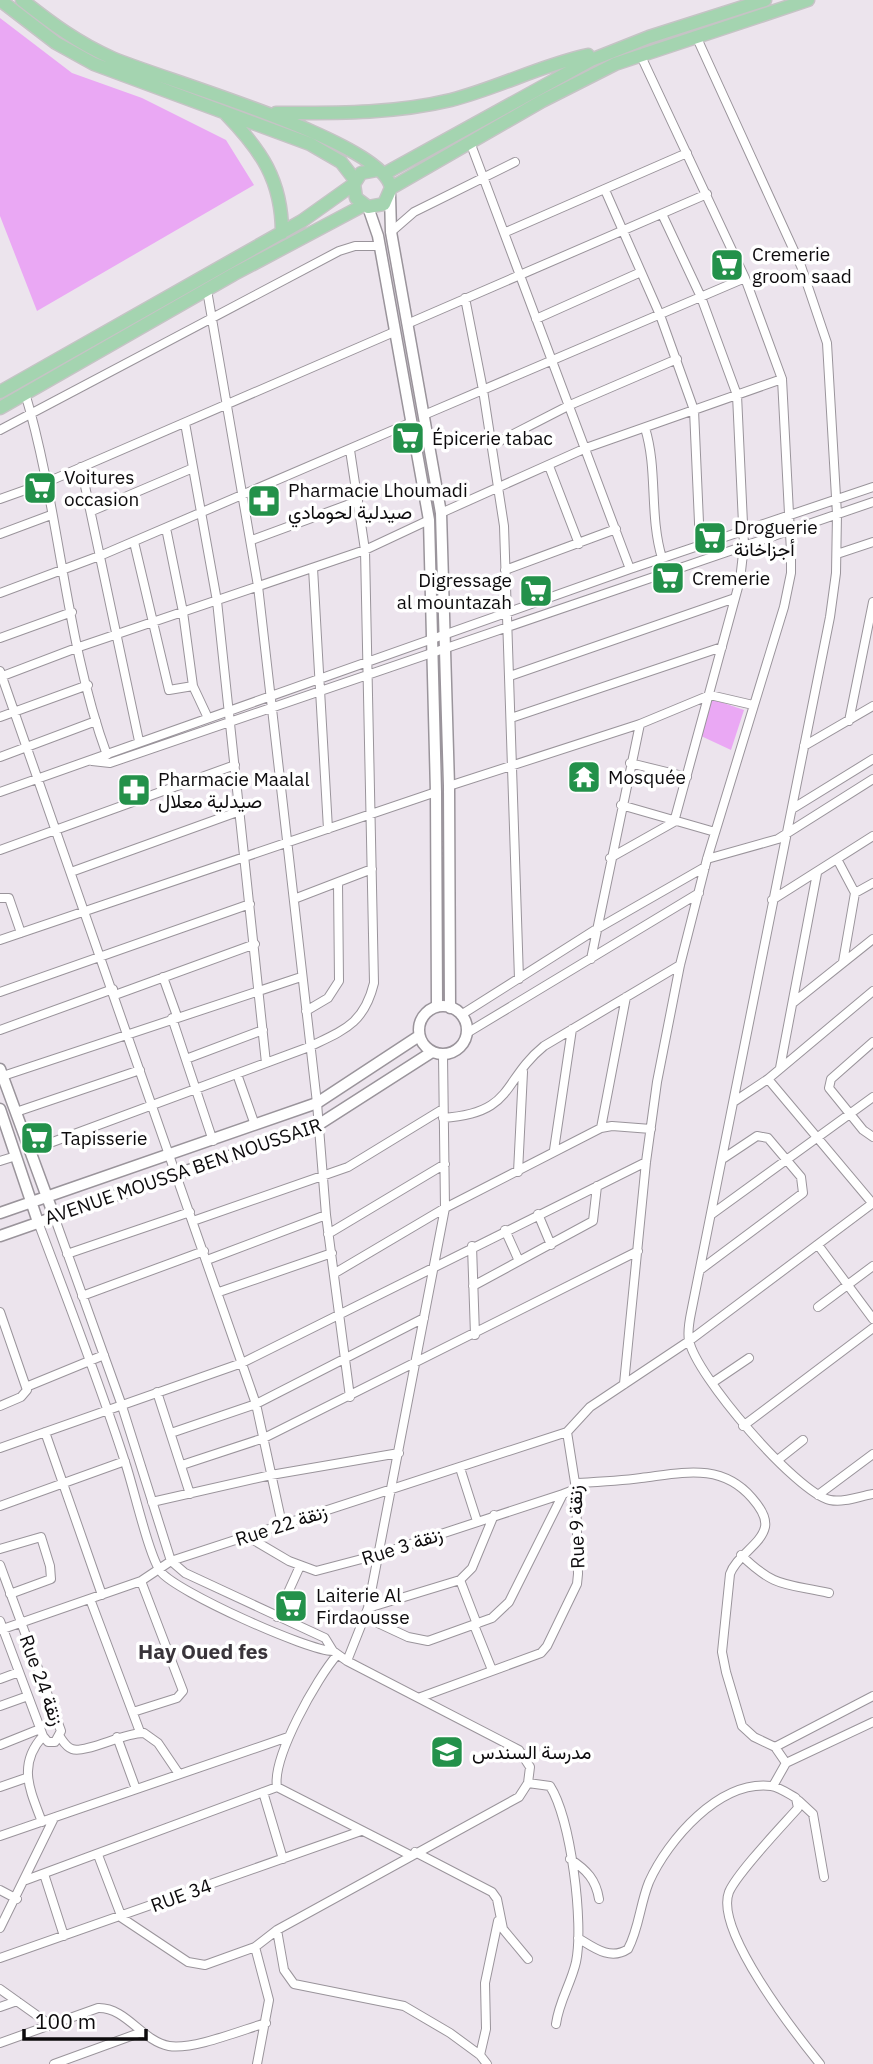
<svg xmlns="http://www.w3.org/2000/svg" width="873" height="2064" viewBox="0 0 873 2064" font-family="'IBM Plex Sans',Vazirmatn,sans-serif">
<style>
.green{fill:#eaa8f4}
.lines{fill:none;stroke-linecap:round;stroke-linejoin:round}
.street-casing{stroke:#9a949b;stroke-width:10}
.secondary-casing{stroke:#9a949b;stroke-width:13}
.primary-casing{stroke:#c5c4c5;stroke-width:15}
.street{stroke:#fff;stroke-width:8}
.secondary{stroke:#fff;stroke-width:10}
.primary{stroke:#a4d4b0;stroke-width:12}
.labels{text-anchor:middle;stroke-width:7;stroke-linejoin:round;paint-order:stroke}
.poi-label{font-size:19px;fill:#0d0b0d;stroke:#fff;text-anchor:start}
.street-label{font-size:19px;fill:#0d0b0d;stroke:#fff}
.neighbourhood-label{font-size:21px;font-weight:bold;fill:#39343a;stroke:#fff}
</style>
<rect width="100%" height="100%" fill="#ece4ed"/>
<path class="green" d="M0 18 72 73 142 98 226 140 254 185 37 311 0 216Z
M712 699 744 710 731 750 701 736Z"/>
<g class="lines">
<defs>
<path id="street" d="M696 36 801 266 827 343 837 514 836 573 830 617 692 1308C690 1318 687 1330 689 1340 695 1375 797 1493 830 1500 844 1503 860 1496 873 1494
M470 142 630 569
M605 190 660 315 694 410 700 545
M391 232 414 212 515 162
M506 232 687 153
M207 290 258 586 317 1103 326 1215 350 1397
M465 298 483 390 504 526 519 979
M536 319 641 272
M407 324 707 194
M25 393C60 510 65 641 107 755
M424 415 745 278
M185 423 217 601 266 1063
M645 428C658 470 649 515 662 558
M0 430 339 251 355 246H379
M492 445 570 405 677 359
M549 466 579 544
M81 467 139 741
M0 499 45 483 394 332
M92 511 193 468
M441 513 586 448 782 379
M166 528 183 612 193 686 208 718
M0 534 51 515
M252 540 358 501
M134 542 169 690 193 686
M837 554 873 542
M313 568 328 829
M505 570 616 529
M0 593 102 555 412 422
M0 638 72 612
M0 671 256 1404 282 1524
M510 676 735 598
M0 677 79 647 365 550 429 520
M0 717 88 685
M511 718 722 647
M849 721 873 602
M804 746 873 706
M0 757 96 721
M92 761 110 763 873 502
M630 763 687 777
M449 786 640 724 710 695 753 705
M0 792 630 569 873 487
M621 805 715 832
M792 809 873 759
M0 850 235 765
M610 858 674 822 740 580 744 545 737 395 701 297 662 214
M707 859 778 839 873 779
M837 859 855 893 843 962
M71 872 240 811
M855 893 873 883
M0 898H9L21 933
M294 899 372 869
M772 900 873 836
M0 940 436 792
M591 959 640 724
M163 977 177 1016
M0 992 250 904
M115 995 255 944
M794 1002 873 939
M306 1011 328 998 339 981 338 883
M461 1015 595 930 705 867
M172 1018 213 1141
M0 1030 113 989
M467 1033 699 893
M873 1042 831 1079 829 1088 863 1130 873 1137
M186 1059 263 1030
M780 1068 817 873
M237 1074 255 1125
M3 1076 301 977
M768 1079 873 1204
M735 1101 768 1079 873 991
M16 1112 140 1070
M443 1118C515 1113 501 1081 544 1046L680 965
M601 1128 626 997
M31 1150 309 1047C344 1030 364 1024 374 983L365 550 350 450
M554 1150 572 1029
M0 1161 16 1156
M518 1172 523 1072
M538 1214 551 1245
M712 1214 873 1097
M54 1216 121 1403 171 1561 185 1573 325 1638 333 1651 347 1661 519 1750 530 1767 528 1783 519 1797 277 1930 255 1947 269 2000 257 2064
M193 1221 348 1167 443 1109
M38 1222C68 1302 99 1381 125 1462 133 1485 149 1557 161 1572 177 1592 308 1651 333 1651
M505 1230 519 1261
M328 1234 445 1164
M818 1245 873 1319
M472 1246 475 1335
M67 1254 190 1212
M207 1260 326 1215
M700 1270 803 1193 801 1177 768 1138 757 1136 724 1158
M335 1273 445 1208 601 1128 612 1126 651 1129
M473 1286 593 1221 597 1186
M219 1292 332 1253
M82 1296 204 1251
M818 1307 873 1266
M0 1312 27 1390 21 1397 0 1406
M712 1383 749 1358
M624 1384 646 1162 657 1082 680 965 707 859 784 607 791 573V552L782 379 745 278 640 54
M26 1387 104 1355
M157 1392 190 1494
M743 1426 873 1328
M45 1432 102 1595
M567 1432 590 1407 689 1341 873 1203
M171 1433 256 1404 424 1318
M0 1448 242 1363 646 1162
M779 1459 803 1440
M182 1465 264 1438 638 1251
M460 1468 477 1521
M576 1483C597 1482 619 1481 641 1478 682 1473 721 1462 752 1498 759 1506 767 1517 765 1527 761 1545 736 1556 730 1574L722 1652 726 1672 742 1726 754 1737 775 1747 786 1763
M818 1495 873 1454
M152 1502 271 1475 399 1453
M0 1506 125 1461
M245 1535 289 1561 316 1571 377 1555 563 1494
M0 1549 41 1537 50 1566 51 1579 10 1594
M741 1555C775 1588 784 1583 829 1593
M0 1565 61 1731 55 1742H48L43 1736 0 1621
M460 1580 477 1624
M90 1599 140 1732
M368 1608 460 1580 472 1568 494 1515
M277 1617 300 1566
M365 1617 408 1637 428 1641 492 1618 509 1602 563 1494 576 1489
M474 1625 492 1670
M0 1630 141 1581 171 1561 567 1432
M347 1661 368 1608 445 1208 443 1055
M0 1679 19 1672
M421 1697 541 1653 547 1646 577 1584 578 1574 576 1489 567 1432
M0 1706 28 1696
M133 1712 177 1698 183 1691 141 1581
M60 1737C63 1741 66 1747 72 1749 85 1754 125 1732 144 1733L158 1743 179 1774
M117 1737 136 1789
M0 1745 40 1729
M775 1747 873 1696
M528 1783 550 1786C571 1819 584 1924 576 1962 571 1984 559 2001 556 2024
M773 1786 786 1763 873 1722
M0 1787 26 1778
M277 1787C272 1757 317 1678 337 1655
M263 1792 283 1859
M799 1801 813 1814 824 1877
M42 1822C30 1790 17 1765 43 1736
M0 1836 288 1737
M415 1852 492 1892 497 1899 503 1929 528 1959
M98 1855 122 1918 188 1962 205 1965 255 1947
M570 1859C587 1870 596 1880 599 1899
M44 1874 64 1936
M26 1880 277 1787 410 1855
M0 1890 17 1899
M0 1928 54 1818
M277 1930 284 1970 294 1984 404 2006 450 2033 480 2055 487 2064
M578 1938C593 1947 610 1961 628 1949 639 1929 640 1904 649 1882 668 1840 719 1780 771 1786 779 1787 789 1794 796 1798L798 1808C782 1826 737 1873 729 1892 714 1930 795 2033 820 2064
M0 1958 361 1831
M0 1989 49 2024
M0 2007 17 2001
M0 2043 98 2008C126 2007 142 2041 169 2046 193 2050 242 2030 266 2023
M480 2055 486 2029 485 1983 498 1921
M54 2064 142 2032"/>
<path id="secondary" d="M390 195 391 232 441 513 449 786 450 1008
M368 207 378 236 429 520 436 792 437 1007
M419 1030a24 24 0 1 1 48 0a24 24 0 1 1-48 0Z
M0 1069 54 1216
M0 1109 38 1222
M0 1213 317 1103 419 1036
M0 1236 318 1125 432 1052"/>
<path id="primary" d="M0 0 56 43 94 64 310 144 341 162 355 180
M22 0C51 23 78 43 112 58 160 79 384 141 391 188L384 204 368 207 356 198 354 184 361 173 377 170
M276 113C335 113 393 114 451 100 498 88 541 65 588 55
M226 114C261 150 282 180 282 233
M384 174 591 60 649 37 765 0
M391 188 542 101 615 64 808 0
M0 392 302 221 354 184
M0 408 234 274 364 205"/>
</defs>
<use href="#street" class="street-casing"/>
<use href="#secondary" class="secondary-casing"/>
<use href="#primary" class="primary-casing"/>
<use href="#street" class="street"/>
<use href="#secondary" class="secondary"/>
<use href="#primary" class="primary"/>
</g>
<defs>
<symbol id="supermarket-square" viewBox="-11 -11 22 22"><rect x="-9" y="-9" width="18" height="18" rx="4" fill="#23914a" stroke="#fff"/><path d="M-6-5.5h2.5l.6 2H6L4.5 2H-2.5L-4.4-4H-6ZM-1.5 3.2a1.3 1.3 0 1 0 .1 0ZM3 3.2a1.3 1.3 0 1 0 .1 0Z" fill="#fff"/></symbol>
<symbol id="pharmacy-square" viewBox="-11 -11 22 22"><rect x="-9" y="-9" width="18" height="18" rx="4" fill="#23914a" stroke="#fff"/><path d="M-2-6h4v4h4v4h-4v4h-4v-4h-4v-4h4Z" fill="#fff"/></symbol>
<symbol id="temple-square" viewBox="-11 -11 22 22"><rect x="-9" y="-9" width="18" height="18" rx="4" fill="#23914a" stroke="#fff"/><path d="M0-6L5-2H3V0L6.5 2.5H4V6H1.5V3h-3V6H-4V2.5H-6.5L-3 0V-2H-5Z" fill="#fff"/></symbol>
<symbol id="school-square" viewBox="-11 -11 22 22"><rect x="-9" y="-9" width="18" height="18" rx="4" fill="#23914a" stroke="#fff"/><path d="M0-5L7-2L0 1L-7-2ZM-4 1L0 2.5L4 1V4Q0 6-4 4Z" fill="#fff"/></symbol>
</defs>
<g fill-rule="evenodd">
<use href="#supermarket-square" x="708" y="246" width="38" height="38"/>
<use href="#supermarket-square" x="389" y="419" width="38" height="38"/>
<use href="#supermarket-square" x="21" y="469" width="38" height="38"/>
<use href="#pharmacy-square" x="245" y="482" width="38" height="38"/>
<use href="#supermarket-square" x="691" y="519" width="38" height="38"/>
<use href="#supermarket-square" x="649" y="559" width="38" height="38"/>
<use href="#supermarket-square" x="517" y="572" width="38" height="38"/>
<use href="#temple-square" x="565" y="758" width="38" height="38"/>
<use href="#pharmacy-square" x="115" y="771" width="38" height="38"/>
<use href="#supermarket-square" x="18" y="1119" width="38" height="38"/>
<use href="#supermarket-square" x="272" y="1587" width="38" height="38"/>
<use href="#school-square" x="428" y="1733" width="38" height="38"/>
</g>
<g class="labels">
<g class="poi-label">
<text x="752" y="261">Cremerie<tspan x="752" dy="22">groom saad</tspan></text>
<text x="432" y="445">Épicerie tabac</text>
<text x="64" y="484">Voitures<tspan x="64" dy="22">occasion</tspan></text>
<text x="288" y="497">Pharmacie Lhoumadi<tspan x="288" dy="22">صيدلية لحومادي</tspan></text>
<text x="734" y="534">Droguerie<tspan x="734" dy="22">أجزاخانة</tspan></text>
<text x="692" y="585">Cremerie</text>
<text x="512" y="587" text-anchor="end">Digressage<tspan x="512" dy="22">al mountazah</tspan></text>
<text x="608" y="784">Mosquée</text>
<text x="158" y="786">Pharmacie Maalal<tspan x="158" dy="22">صيدلية معلال</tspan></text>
<text x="61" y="1145">Tapisserie</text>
<text x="316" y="1602">Laiterie Al<tspan x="316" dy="22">Firdaousse</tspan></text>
<text x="472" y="1759">مدرسة السندس</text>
</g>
<g class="street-label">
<text transform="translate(183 1171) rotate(-19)" y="7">AVENUE MOUSSA BEN NOUSSAIR</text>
<text transform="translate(281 1525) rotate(-18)" y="7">Rue 22 زنقة</text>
<text transform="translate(576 1527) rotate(-92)" y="7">Rue 9 زنقة</text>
<text transform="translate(402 1546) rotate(-18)" y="7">Rue 3 زنقة</text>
<text transform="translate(42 1680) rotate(70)" y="7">Rue 24 زنقة</text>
<text transform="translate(181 1895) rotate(-20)" y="7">RUE 34</text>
</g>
<g class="neighbourhood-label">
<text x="203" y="1659">Hay Oued fes</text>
</g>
</g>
<path d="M24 2029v10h122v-10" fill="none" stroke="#0d0b0d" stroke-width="3.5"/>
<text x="35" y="2029" font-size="21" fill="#0d0b0d" stroke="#ffffff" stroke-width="5" paint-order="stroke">100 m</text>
</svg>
